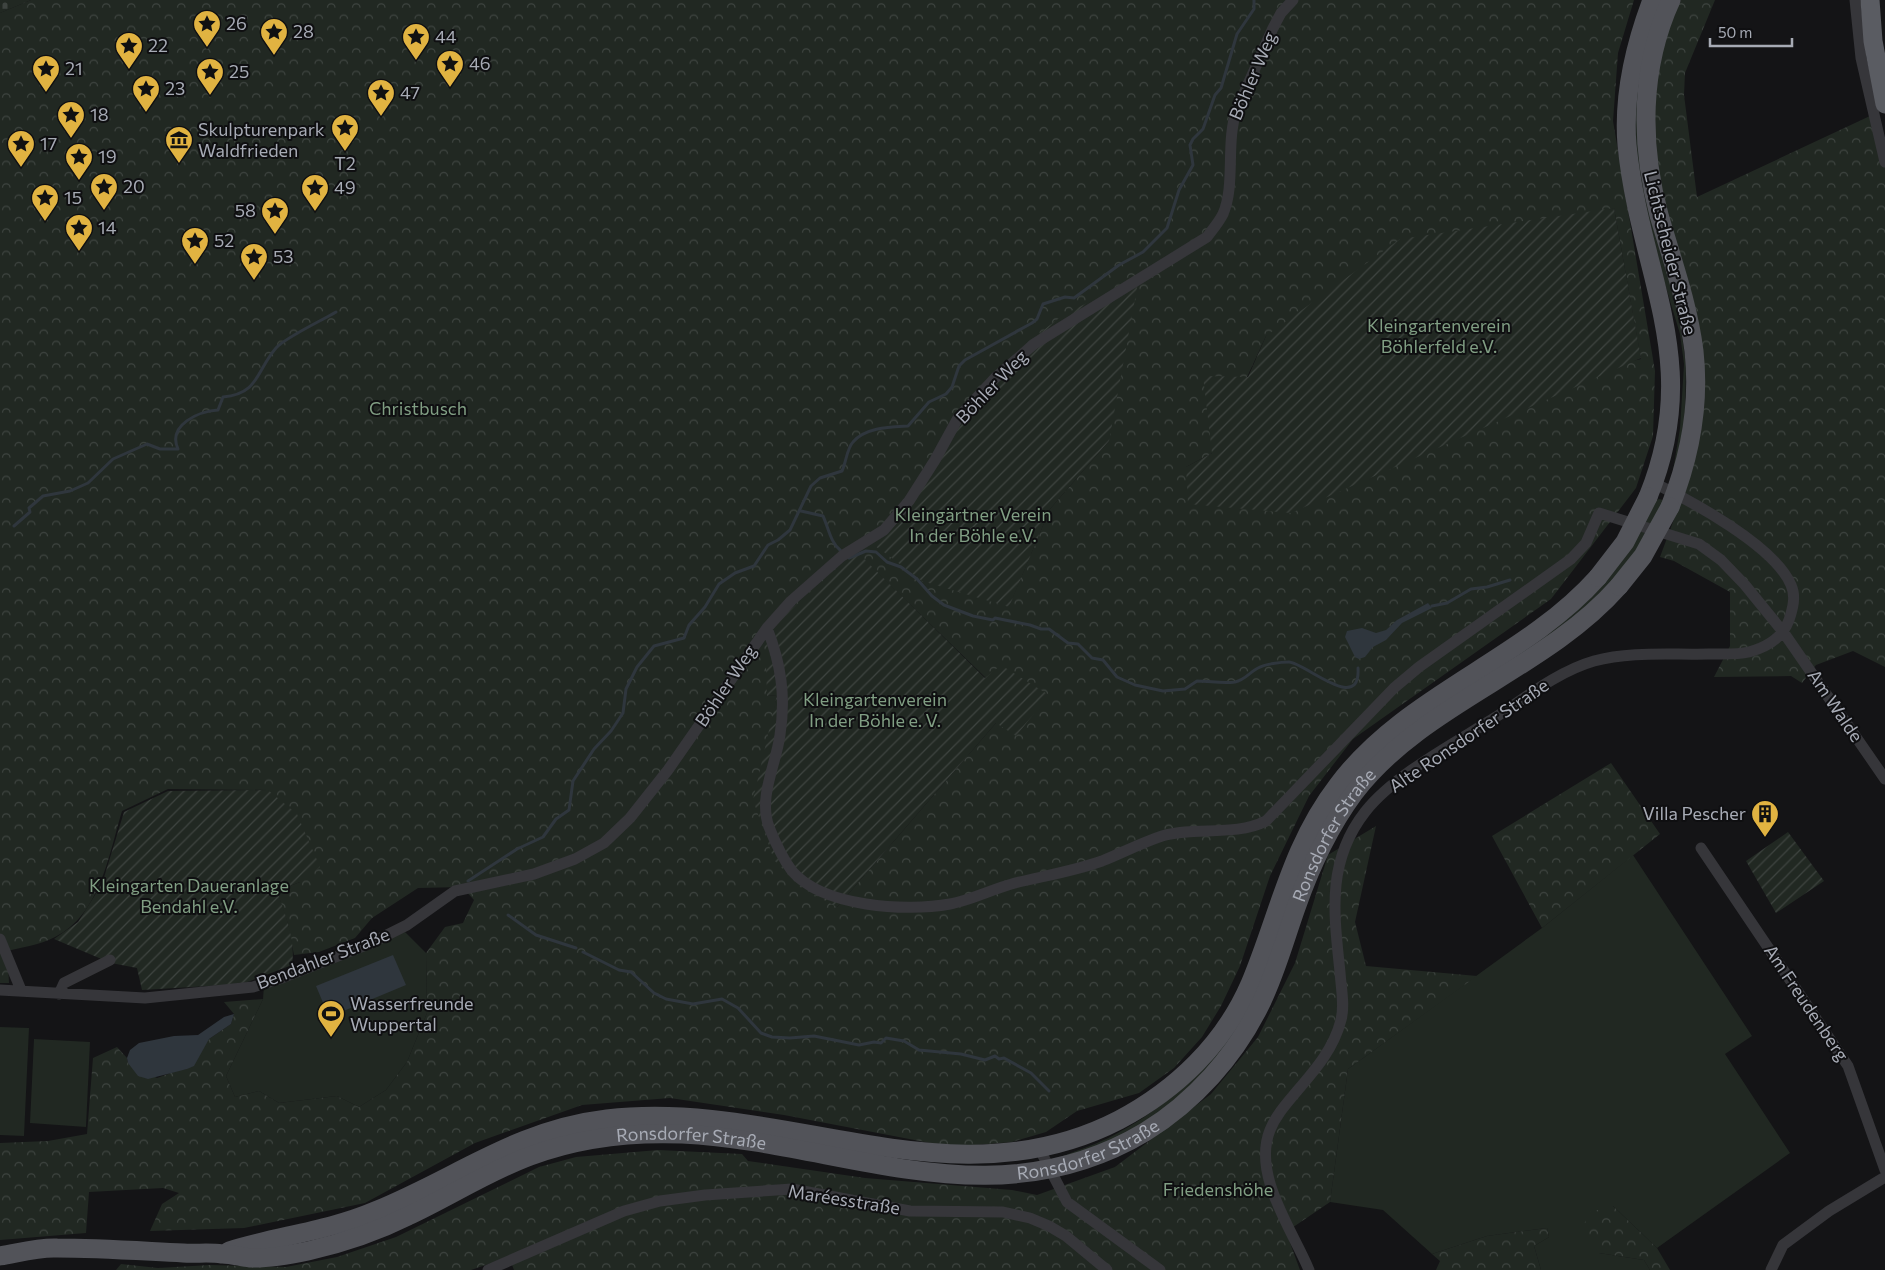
<svg xmlns="http://www.w3.org/2000/svg" width="1885" height="1270" viewBox="0 0 1885 1270" font-family="Commissioner,sans-serif">
<style>
.green{fill:#212822}
.forest{fill:url(#forest-crowns);fill-rule:evenodd}
.cemetery{fill:url(#cemetery-stones)}
.garden{fill:url(#garden-furrows)}
.water{fill:#2f363d}
.lines{fill:none;stroke-linecap:round;stroke-linejoin:round}
.stream{stroke:#2f363d;stroke-width:3}
.minor{stroke:#36363a;stroke-width:11}
.primary{stroke:#525359;stroke-width:19}
.trunk{stroke:#5a5c62;stroke-width:19}
.primary-bridge{stroke:#525359;stroke-width:19}
.labels{text-anchor:middle;stroke-width:4;stroke-linejoin:round;paint-order:stroke}
.poi-label{font-size:18px;fill:#a7abb5;stroke:#0f0f11;text-anchor:start}
.street-label{font-size:18px;fill:#a7abb5;stroke:#0f0f11}
.park-label{font-size:18px;fill:#809e83;stroke:#0f0f11}
</style>
<defs>
<pattern id="forest-crowns" width="20" height="18" patternUnits="userSpaceOnUse" patternTransform="scale(1.25)"><rect width="20" height="18" fill="#212822"/><path d="M2 6a3 3 0 1 1 6 0M12 15a3 3 0 1 1 6 0" fill="none" stroke="#3e4440"/></pattern>
<pattern id="cemetery-stones" width="16" height="16" patternUnits="userSpaceOnUse" patternTransform="scale(1.25)"><rect width="16" height="16" fill="#212822"/><path d="M2 7V4a2 2 0 0 1 4 0v3zM10 15v-3a2 2 0 0 1 4 0v3z" fill="#3e4440"/></pattern>
<pattern id="garden-furrows" width="10" height="10" patternUnits="userSpaceOnUse" patternTransform="scale(1.25)"><rect width="10" height="10" fill="#212822"/><path d="M-1 1l2-2M0 10L10 0M9 11l2-2" fill="none" stroke="#3e4440"/></pattern>
</defs>
<rect width="100%" height="100%" fill="#141416"/>
<path class="green" d="M1642 50 1686 364 1685 416 1677 464 1673 471 1680 428 1684 364 1680 334 1661 271 1637 169 1634 105Z
M1659 499 1663 500V506C1644 543 1621 578 1590 606 1537 653 1473 681 1417 723 1385 747 1358 776 1334 809 1297 859 1286 923 1263 980 1241 1037 1199 1086 1148 1121 1122 1137 1090 1155 1060 1160L1063 1156C1080 1149 1098 1144 1114 1135 1174 1104 1226 1051 1254 989 1262 971 1268 952 1275 933 1298 869 1319 812 1367 762 1417 709 1485 681 1543 638 1591 602 1626 554 1654 501Z
M1633 855 1752 1036 1725 1054 1790 1153 1657 1248 1613 1206 1599 1253 1644 1260 1650 1270H1541L1534 1246 1549 1237 1547 1228 1487 1236 1432 1254 1383 1210 1330 1202 1348 1069 1542 928Z
M405 932 426 953 427 1013 407 1062 386 1090 359 1107 337 1096 279 1103 259 1091 235 1097 226 1076 263 999 264 985Z
M0 1027 29 1028 24 1136 0 1135Z
M34 1039 90 1042 86 1127 30 1123Z"/>
<path class="forest" d="M31 0H1634L1618 53 1613 121 1655 371 1653 436 1636 488 1551 599 1353 739 1309 796 1270 876 1240 966 1221 1006 1202 1037 1174 1068 1139 1093 1077 1111 1046 1132 1012 1142 951 1147 784 1115 670 1098 582 1105 475 1143 365 1203 244 1228 150 1231 162 1204 179 1193 163 1188 89 1192 86 1233 0 1240V1143L48 1141 87 1134 93 1058 117 1047 127 1058 128 1063 157 1078 179 1070 187 1069 209 1039 231 1024 234 1014 224 1002 263 999 226 1076 235 1097 259 1091 279 1103 337 1096 359 1107 386 1090 407 1062 427 1013 426 953 445 927 463 923 474 900 462 887 418 888 372 918 355 938 319 952 294 955 288 924 277 891 300 882 268 790 168 789 122 811C109 854 100 915 55 937 40 945 19 948 3 952L8 965 9 983H0V13ZM1614 208 1641 359 1186 467 1212 453 1266 336ZM1109 441 1050 509 1009 606 873 543ZM856 552 986 678 996 723 837 907 771 727 777 695 767 696 774 664Z
M1679 0H1715L1685 73 1684 95 1697 197 1870 116 1885 159V667L1853 651 1816 665 1802 683 1791 676 1714 677 1730 646V592L1674 561 1660 557 1689 479 1704 393 1658 181 1652 113 1663 42Z
M1611 763 1660 834 1542 928 1492 836Z
M1376 826 1355 922 1366 966 1477 976 1348 1069 1330 1202 1286 1232 1300 1270H514L509 1257 471 1270H116L121 1264 158 1268 210 1265 286 1267 337 1257 396 1237 539 1167 576 1157 658 1150 742 1154 748 1161 865 1178 1012 1190 1037 1195 1115 1167 1211 1094 1258 1037 1295 963 1328 855Z
M1613 1206 1657 1248 1670 1270H1650L1644 1260 1599 1253 1582 1228 1590 1212Z
M1547 1228 1549 1237 1534 1246 1541 1270H1436L1440 1261 1432 1254 1487 1236Z"/>
<path class="cemetery" d="M0 0H31L0 13Z"/>
<path class="garden" d="M1614 208 1641 358 1291 513 1188 504 1186 467 1212 453 1203 376 1248 377 1266 336 1400 239Z
M1139 277 1109 441 1050 509 1009 607 922 581 872 543 1014 353 1063 315Z
M856 551 985 678 1001 665 1049 695 1016 736 996 723 837 907 800 887 774 860 753 800 777 695 767 696 766 665 774 663 761 637Z
M268 790 297 814 320 867 300 882 277 891C285 914 296 940 292 965L242 984 142 990 137 968 111 963 54 939 78 922 102 884 124 812 168 791Z
M1788 832 1824 881 1776 913 1746 861Z"/>
<path class="water" d="M1428 603 1432 608 1402 623 1386 640 1373 647 1365 657 1359 659 1355 657 1345 637 1347 631 1362 628 1376 633 1386 630 1397 620Z
M393 955 406 985 329 1017 316 986Z
M234 1014 231 1024 209 1039 194 1066 187 1069 148 1079 138 1076 128 1063 127 1058 130 1050 139 1043 174 1036 198 1035 224 1017Z"/>
<g class="lines">
<path class="stream" d="M801 511 823 516C829 529 830 542 841 551
M14 526 30 512 29 508 43 496 70 491 88 483 113 459 147 444 160 449H178C167 425 199 411 218 410L223 397C259 394 256 371 276 348 286 337 321 321 336 312
M849 558 866 551 876 552 887 562 901 567 917 579 932 596 944 605 973 616 993 620 995 618 1030 625 1041 629H1049L1068 643 1078 644 1092 658 1103 660 1117 677 1135 685 1163 691 1185 689 1197 681C1210 681 1222 684 1235 682 1245 680 1250 672 1258 668 1265 664 1281 662 1289 662 1304 662 1361 715 1358 668
M1432 606 1447 603 1471 589 1487 587 1510 580
M468 881 517 849 543 837 556 819 569 810 573 781 594 749 611 731 623 713 626 689 637 667 654 646 684 638 689 625 705 607 719 584 735 573 754 566 768 545 778 540 790 530 811 486 820 478 842 471C846 463 847 448 853 442 866 427 891 427 908 426L929 402 946 394 952 387 959 366 965 360 1032 323 1037 319 1043 304 1065 297 1074 298 1119 265 1143 252 1167 228 1179 190 1193 165 1190 145 1193 139 1203 129 1215 95 1221 88 1237 34 1254 9V0
M508 915 536 935 576 948
M583 952 619 970 631 972 654 993 666 999 693 1004 722 999 738 1008 761 1033 772 1037 790 1038 814 1036 859 1045 874 1042 881 1043 886 1038 904 1041 919 1050 961 1054 985 1060 995 1056 999 1059 1004 1058 1031 1073 1049 1091"/>
<path class="minor" d="M1855 0 1861 58 1885 162
M767 628C781 664 786 696 780 735 776 765 758 797 769 827 775 842 783 859 792 871 823 907 906 912 950 904 970 900 993 889 1015 883 1044 876 1074 871 1102 861 1122 853 1141 843 1162 836 1195 826 1234 837 1266 821L1394 688 1419 667 1571 559 1586 543 1599 513 1699 544 1721 560 1745 585 1784 633 1885 779
M1701 848 1848 1066 1885 1170
M0 939 21 990
M0 990 145 998 253 987 282 978 369 944 407 925 455 891 534 874 575 859 604 843 630 818 668 770 767 628 791 601 842 556 884 530 909 501 935 460 958 418 995 378 1034 344 1207 237C1213 229 1219 222 1223 214 1236 184 1225 142 1237 109L1273 28 1281 13 1293 0
M59 994 64 983 110 960
M1039 1148 1067 1202 1160 1270
M488 1270 624 1211 660 1201 705 1195 792 1189 910 1211 1003 1212 1030 1218 1049 1226 1066 1236 1107 1270
M1309 1270C1292 1229 1252 1175 1270 1130 1276 1115 1287 1103 1297 1091 1316 1069 1334 1048 1341 1020 1345 1005 1341 988 1340 972 1334 914 1326 862 1365 812 1395 774 1455 743 1496 717 1526 697 1559 671 1594 661 1630 651 1671 655 1708 654 1722 654 1736 655 1749 652 1767 647 1783 637 1789 620 1793 608 1796 596 1791 585 1775 546 1691 501 1654 483
M1771 1270 1783 1245 1829 1211 1885 1177"/>
<g class="primary">
<path d="M1648 497C1704 360 1640 277 1627 145 1623 96 1635 45 1652 0"/>
<path d="M1670 507C1690 457 1700 405 1694 351 1688 304 1672 260 1659 215 1640 144 1640 68 1671 0"/>
<path d="M229 1251C277 1236 328 1231 375 1211 457 1178 515 1130 607 1119 782 1098 951 1207 1119 1120 1176 1090 1224 1044 1250 984 1279 915 1291 846 1338 785 1406 694 1523 661 1598 577"/>
<path id="s1" d="M0 1256C18 1253 39 1247 57 1248 99 1248 141 1251 183 1253 196 1254 209 1252 222 1254 231 1254 241 1257 250 1258 269 1259 289 1255 308 1251 343 1243 376 1232 408 1216 449 1197 487 1172 530 1156 578 1138 630 1132 682 1134 843 1142 991 1224 1145 1132 1194 1102 1235 1056 1260 1005 1276 973 1285 938 1297 905 1311 865 1329 827 1354 793 1424 702 1544 671 1619 586"/>
</g>
<path class="trunk" d="M1870 0 1873 41 1885 104"/>
<path class="primary-bridge" d="M1598 577 1625 542 1648 497
M1619 586 1643 556 1670 507"/>
</g>
<defs>
<symbol id="sight-pin" viewBox="-11 -11 22 30"><path d="M0 17L-7.5 6A9.5 9.5 0 1 1 7.5 6Z" fill="#e1b341" stroke="#0f0f11"/><path d="M0-6L1.8-2.2L6-1.7L2.9 1.2L3.7 5.4L0 3.3L-3.7 5.4L-2.9 1.2L-6-1.7L-1.8-2.2Z" fill="#111"/></symbol>
<symbol id="museum-pin" viewBox="-11 -11 22 30"><path d="M0 17L-7.5 6A9.5 9.5 0 1 1 7.5 6Z" fill="#e1b341" stroke="#0f0f11"/><path d="M0-6L6-3V-2H-6V-3ZM-5-1h2V3h-2ZM-1-1h2V3h-2ZM3-1h2V3H3ZM-6 4H6V6H-6Z" fill="#111"/></symbol>
<symbol id="building-pin" viewBox="-11 -11 22 30"><path d="M0 17L-7.5 6A9.5 9.5 0 1 1 7.5 6Z" fill="#e1b341" stroke="#0f0f11"/><path d="M-4-6H4V6H1V3H-1V6H-4ZM-2.5-4.3h1.7v1.8h-1.7ZM.8-4.3h1.7v1.8H.8ZM-2.5-1h1.7V.8h-1.7ZM.8-1h1.7V.8H.8Z" fill="#111"/></symbol>
<symbol id="stadium-pin" viewBox="-11 -11 22 30"><path d="M0 17L-7.5 6A9.5 9.5 0 1 1 7.5 6Z" fill="#e1b341" stroke="#0f0f11"/><path d="M0-5a6.5 5 0 1 0 0 10a6.5 5 0 1 0 0-10ZM-3.5-1.8h7v3.6h-7Z" fill="#111"/></symbol>
</defs>
<g fill-rule="evenodd">
<use href="#sight-pin" x="191" y="8" width="32" height="43"/>
<use href="#sight-pin" x="258" y="16" width="32" height="43"/>
<use href="#sight-pin" x="400" y="21" width="32" height="43"/>
<use href="#sight-pin" x="113" y="30" width="32" height="43"/>
<use href="#sight-pin" x="434" y="48" width="32" height="43"/>
<use href="#sight-pin" x="30" y="53" width="32" height="43"/>
<use href="#sight-pin" x="194" y="56" width="32" height="43"/>
<use href="#sight-pin" x="130" y="73" width="32" height="43"/>
<use href="#sight-pin" x="365" y="77" width="32" height="43"/>
<use href="#sight-pin" x="55" y="99" width="32" height="43"/>
<use href="#sight-pin" x="329" y="112" width="32" height="43"/>
<use href="#museum-pin" x="163" y="124" width="32" height="43"/>
<use href="#sight-pin" x="5" y="128" width="32" height="43"/>
<use href="#sight-pin" x="63" y="141" width="32" height="43"/>
<use href="#sight-pin" x="88" y="171" width="32" height="43"/>
<use href="#sight-pin" x="299" y="172" width="32" height="43"/>
<use href="#sight-pin" x="29" y="182" width="32" height="43"/>
<use href="#sight-pin" x="259" y="195" width="32" height="43"/>
<use href="#sight-pin" x="63" y="212" width="32" height="43"/>
<use href="#sight-pin" x="179" y="225" width="32" height="43"/>
<use href="#sight-pin" x="238" y="241" width="32" height="43"/>
<use href="#building-pin" x="1749" y="798" width="32" height="43"/>
<use href="#stadium-pin" x="315" y="998" width="32" height="43"/>
</g>
<g class="labels">
<g class="poi-label">
<text x="226" y="30">26</text>
<text x="293" y="38">28</text>
<text x="435" y="43">44</text>
<text x="148" y="52">22</text>
<text x="469" y="70">46</text>
<text x="65" y="75">21</text>
<text x="229" y="78">25</text>
<text x="165" y="95">23</text>
<text x="400" y="99">47</text>
<text x="90" y="121">18</text>
<text x="198" y="136">Skulpturenpark<tspan x="198" dy="21">Waldfrieden</tspan></text>
<text x="40" y="150">17</text>
<text x="98" y="163">19</text>
<text x="345" y="170" text-anchor="middle">T2</text>
<text x="123" y="193">20</text>
<text x="334" y="194">49</text>
<text x="64" y="204">15</text>
<text x="256" y="217" text-anchor="end">58</text>
<text x="98" y="234">14</text>
<text x="214" y="247">52</text>
<text x="273" y="263">53</text>
<text x="1746" y="820" text-anchor="end">Villa Pescher</text>
<text x="350" y="1010">Wasserfreunde<tspan x="350" dy="21">Wuppertal</tspan></text>
</g>
<g class="street-label">
<text transform="translate(1253 76) rotate(-67)" y="6">Böhler Weg</text>
<text transform="translate(1670 253) rotate(76)" y="6">Lichtscheider Straße</text>
<text transform="translate(992 387) rotate(-46)" y="6">Böhler Weg</text>
<text transform="translate(726 686) rotate(-56)" y="6">Böhler Weg</text>
<text transform="translate(1835 706) rotate(56)" y="6">Am Walde</text>
<text transform="translate(1469 736) rotate(-34)" y="6">Alte Ronsdorfer Straße</text>
<text dy="6" stroke="none"><textPath href="#s1" startOffset="1540">Ronsdorfer Straße</textPath></text>
<text transform="translate(323 959) rotate(-21)" y="6">Bendahler Straße</text>
<text transform="translate(1806 1003) rotate(56)" y="6">Am Freudenberg</text>
<text dy="6" stroke="none"><textPath href="#s1" startOffset="716">Ronsdorfer Straße</textPath></text>
<text dy="6" stroke="none"><textPath href="#s1" startOffset="1120">Ronsdorfer Straße</textPath></text>
<text transform="translate(844 1200) rotate(9)" y="6">Maréesstraße</text>
</g>
<g class="park-label">
<text x="1439" y="332">Kleingartenverein<tspan x="1439" dy="21">Böhlerfeld e.V.</tspan></text>
<text x="418" y="415">Christbusch</text>
<text x="973" y="521">Kleingärtner Verein<tspan x="973" dy="21">In der Böhle e.V.</tspan></text>
<text x="875" y="706">Kleingartenverein<tspan x="875" dy="21">In der Böhle e. V.</tspan></text>
<text x="189" y="892">Kleingarten Daueranlage<tspan x="189" dy="21">Bendahl e.V.</tspan></text>
<text x="1218" y="1196">Friedenshöhe</text>
</g>
</g>
<path d="M1710 38v8h82v-8" fill="none" stroke="#a7abb5" stroke-width="2.5"/>
<text x="1718" y="38" font-size="15" fill="#a7abb5" stroke="#0f0f11" stroke-width="4" paint-order="stroke">50 m</text>
</svg>
